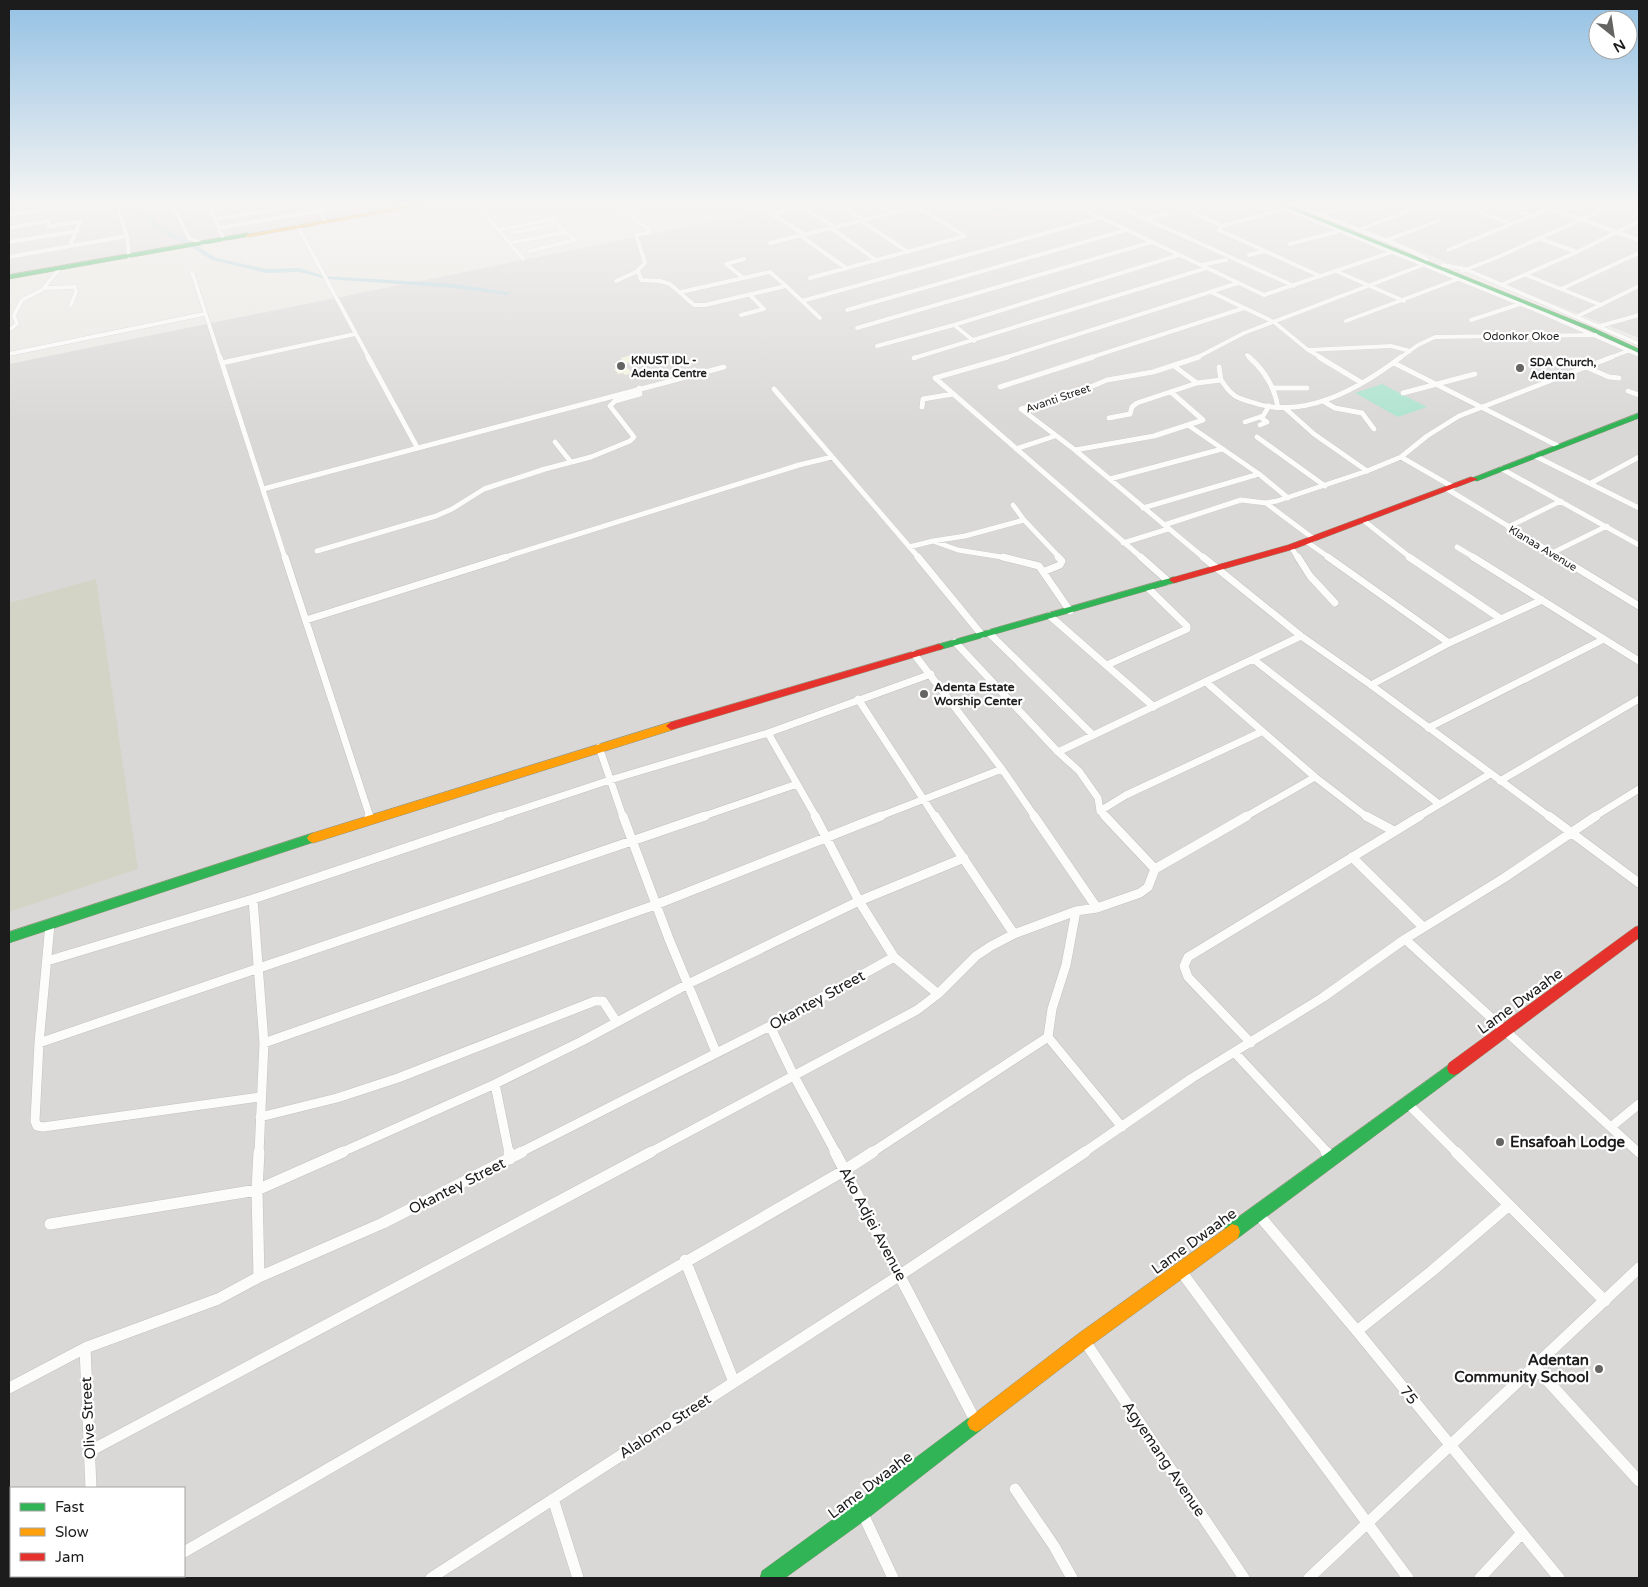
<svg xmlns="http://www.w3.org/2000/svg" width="1648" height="1587" viewBox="0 0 1648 1587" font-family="'Varela Round',sans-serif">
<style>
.residential{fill:#dad8d6;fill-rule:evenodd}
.education{fill:#f5f5de}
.construction{fill:#d4d4c6}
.pitch{fill:#aee4cf}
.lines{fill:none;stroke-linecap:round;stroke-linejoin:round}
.river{fill:#b6d5df;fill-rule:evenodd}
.street-far4-casing{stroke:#c3c2c0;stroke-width:4.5}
.street-far3-casing{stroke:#c3c2c0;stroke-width:5.5}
.street-far2-casing{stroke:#c3c2c0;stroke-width:8}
.street-far1-casing{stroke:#c3c2c0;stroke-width:10}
.street-casing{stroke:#c3c2c0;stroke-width:12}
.fast-casing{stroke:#92947c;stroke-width:1}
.slow-casing{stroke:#92947c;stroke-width:1}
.jam-casing{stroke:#92947c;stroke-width:1}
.street-far4{stroke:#fcfcfb;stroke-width:4}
.street-far3{stroke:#fcfcfb;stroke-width:5}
.street-far2{stroke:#fcfcfb;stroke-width:7}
.street-far1{stroke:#fcfcfb;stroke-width:9}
.street{stroke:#fcfcfb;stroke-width:11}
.fast{fill:#30b455;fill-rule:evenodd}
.slow{fill:#ff9f0a;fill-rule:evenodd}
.jam{fill:#e5322d;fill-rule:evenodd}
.poi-dot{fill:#646462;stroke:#fff;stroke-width:2}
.labels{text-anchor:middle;stroke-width:4.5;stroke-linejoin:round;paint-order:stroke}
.far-street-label{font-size:11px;fill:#1c1c1c;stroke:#fff}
.far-poi-label{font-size:11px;font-weight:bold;fill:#1c1c1c;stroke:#fff;text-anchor:start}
.poi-label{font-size:12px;font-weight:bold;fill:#1c1c1c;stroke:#fff;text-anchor:start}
.near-street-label{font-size:15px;fill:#1c1c1c;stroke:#fff}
.near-poi-label{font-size:15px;font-weight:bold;fill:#1c1c1c;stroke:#fff;text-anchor:start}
</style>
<rect width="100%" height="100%" fill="#ebe9e4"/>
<path class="residential" d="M9 203H427L9 276Z
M805 203H1269L1639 352V1578H9V364ZM11 1488H184V1576H11Z
M1297 203H1639V338Z"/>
<path class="education" d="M632 355 634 357 638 356 642 360 628 363 626 367 633 373 625 375 623 373 618 374 614 369 618 368 614 364 622 361 621 358Z"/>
<path class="construction" d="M96 579 138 869 9 912V603Z"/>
<path class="pitch" d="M976 203H1011L1019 207 995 213Z
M1382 384 1427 407 1398 417 1355 393Z"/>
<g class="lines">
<path class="river" d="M125 203C136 203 142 213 152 216L155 222 163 229 188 240 216 258 266 269 299 268 324 276 455 284 511 293 508 295 455 288 327 279 299 272 266 273 212 260 184 243 159 231 150 223 147 218 141 216Z"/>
<defs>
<path id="street-far4" d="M116 203 127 236 129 257
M172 203 189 238 204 244
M208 203 224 240
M314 203 326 222
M476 203 523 259
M615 203 631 216
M754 203 804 234
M795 203 835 227
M835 203 864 220
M876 203 896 213
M1070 203 1264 295 1392 252
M1111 203 1294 286
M1166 203 1187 210 1222 226
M1271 203 1543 313 1639 355
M1291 203 1403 247 1427 259
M1456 203 1512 224
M1496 203 1531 216
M1535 203 1639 240
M733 206 749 203
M210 208 238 203
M1285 209 1222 226 1219 230 1320 276
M1187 210 1214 203
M771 214 801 207
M1326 214 1355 203
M9 215 85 203
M215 219 279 209
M1144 219 1169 213
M861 221 908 252
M298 227 369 358
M9 228 48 221 49 226 80 222 70 245
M219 228 362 203
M831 228 876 260
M499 230 552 219 565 232 510 243
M1359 230 1418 207 1411 203
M512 233 557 224
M801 236 846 268
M1541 239 1577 252
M1387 240 1438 221
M9 242 78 231
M770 243 933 203
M1290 244 1336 232
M1448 250 1563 203
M530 251 575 240 565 232
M1249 255 1265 251
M9 257 127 236
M1201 265 1226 260
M1443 265 1465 269 1639 344
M638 270 641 280 660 281 670 284 694 305H705L786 286 770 272 681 292
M1336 271 1404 301
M1462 271 1498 257 1618 203
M192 272 220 358
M1526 275 1601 305
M742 277 726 264 744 259
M810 278 965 236 917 207
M616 281 636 272 645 263 636 235 647 233 650 230 631 216 635 203
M1501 285 1577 252 1639 221
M786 286 820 318
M45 288 75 287 76 292 71 305
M1561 289 1639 253
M1211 292 1274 322 1308 350 1322 358
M802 301 1100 218
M847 310 1126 230
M741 315 764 309 750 295
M1578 316 1639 286
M1471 320 1520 304
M1346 321 1458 279
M954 325 974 341
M1600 326 1639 315
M857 328 1152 242
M9 330 17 324 14 315 22 300 42 290 60 268
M877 346 954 325 1179 255
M1308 350 1391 346 1410 351
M9 354 204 314
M1247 355 1251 358
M244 358 355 334
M914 358 1207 268
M1004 358 1238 283
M1089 358 1244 308
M1196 358 1244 333 1423 265
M1400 358 1418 345 1435 337 1596 335
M1609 358 1630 350"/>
<path id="street-far3" d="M220 357 285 558
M368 357 417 447
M1008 357 935 378 1142 558
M1199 357 1153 372 1107 380 1069 396 1021 409 1075 450 1204 558
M1249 357C1264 370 1275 388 1278 408
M1319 357 1362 383
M914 358 917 357
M222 363 249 357
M1394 363 1558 446
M1219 367 1221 380
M1586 367 1609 377 1619 378
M1197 383 1221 380C1225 385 1228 391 1234 395 1238 399 1246 400 1251 402 1304 421 1360 388 1401 357
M1000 387 1093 357
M1273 388H1307
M774 389 919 558
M1628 391 1639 395
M1403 393 1475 374
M1323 401 1335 408 1362 413 1374 429
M922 407 923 399 953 394
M1286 409 1314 434 1367 471
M1260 417 1267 422 1260 425
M1109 418 1130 414 1132 407 1137 403 1197 383 1174 366
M1245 422 1263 416 1269 406
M1188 425 1259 474 1288 498
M1257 437 1325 486
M555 442 571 462
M1016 449 1055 436
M1075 450 1154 436 1203 420 1171 392
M1535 456 1639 508
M1401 457 1453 487
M1502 469 1639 545
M1110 479 1222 449
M1591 483 1639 457
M263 489 724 367
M1447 489 1561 558
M1266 503 1314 539
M1013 505 1024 520 1060 558
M1143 508 1259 474
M1363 520 1411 558
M1164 525 1241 500 1266 503 1277 501 1367 471 1401 457 1427 436 1459 416 1612 357
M1508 527 1561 501
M933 541 965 536 1024 520
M1307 542 1330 558
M1123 543 1168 529
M909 547 933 541 958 550 1008 558
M1291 547 1298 558
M1457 547 1475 558
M317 551 436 516 452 509 484 489 545 469 591 457 630 441 634 437 610 406 615 401 640 394 639 388
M1552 553 1607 526
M502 558 799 465 832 457"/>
<path id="street-far2" d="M285 557 370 817
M918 557 982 635
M1003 557 1039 566 1070 611
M1141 557 1168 581
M1203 557 1301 636 1371 685 1550 817
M1298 557 1310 576 1335 603
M1328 557 1449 643
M1409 557 1501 619
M1473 557 1639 661
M1559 557 1639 606
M1045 571 1060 565 1062 561 1058 557
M1050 616 1154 707
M306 620 506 557
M989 633 1093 735
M955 642 1058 752 1079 771 1098 798 1100 811
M914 654 1002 769 1035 817
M1253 659 1439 804
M1107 665 1187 629V626L1149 589
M1206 682 1315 777 1367 817
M1371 685 1449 643 1542 600
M858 699 935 817
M1428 728 1604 639
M768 733 816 817
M599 747 623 817
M1058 752 1301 636
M1500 781 1639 699
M498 817 610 780 768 733 931 674
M701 817 797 784
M878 817 1002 769
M1106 817 1100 811 1126 795 1261 732
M1245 817 1315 777
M1418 817 1490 774
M1594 817 1639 789"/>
<path id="street-far1" d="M369 816 370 819
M623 816 669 939 716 1052
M815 816 859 901 894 957 938 994
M935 816 1014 934
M1034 816 1097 908
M1366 816 1394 831
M1549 816 1639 883
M1352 857 1423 927
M1155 869 1247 816
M253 899 264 1043 259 1153
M1076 911 1066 965 1052 1009 1048 1037 1122 1127
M50 924 39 1043 35 1121 37 1126 43 1127 260 1097
M1405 939 1639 1153
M47 961 253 899 501 816
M770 1026 794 1076 836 1153
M39 1043 705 816
M264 1043 655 905 881 816
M1251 1043 1188 977 1184 966 1188 957 1420 816
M1235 1053 1328 1153
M495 1084 509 1153
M1408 1104 1457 1153
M260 1117 337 1098 398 1078 595 1001H603L616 1021
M1611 1127 1639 1104
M340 1153 495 1084 582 1041 686 985 859 901 964 858
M519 1153 770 1026 894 957
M649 1153 917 1010 938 994 976 956 991 946 1014 934 1076 911 1097 908 1140 893 1148 887 1155 869 1105 816
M871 1153 1048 1037
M1083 1153 1192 1078 1322 998 1405 939 1504 878 1596 816"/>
<path id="street" d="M259 1152 257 1190 259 1277
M509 1152 510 1159
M835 1152 976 1422
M1326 1152 1333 1159
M1456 1152 1605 1301
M1258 1214 1357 1331 1559 1578
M50 1224 257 1190 343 1152
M685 1260 734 1382
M1180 1270 1408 1578
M1357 1331 1432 1271 1509 1205
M1084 1340 1244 1578
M85 1348 91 1488
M1535 1367 1639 1481
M9 1388 85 1348 218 1299 259 1277 383 1223 522 1152
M90 1451 651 1152
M1015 1489 1054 1546 1072 1578
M553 1499 578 1578
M862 1512 893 1578
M184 1552 845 1170 873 1152
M92 1576V1578
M138 1578 142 1576
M431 1578 900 1275 1085 1152
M1309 1578 1639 1268
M1480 1578 1522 1533"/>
<path id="fast" d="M1275 203H1283L1593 328 1639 349V353L1589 330Z
M248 233 250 236 9 279V275Z
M1639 413V418L1477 481 1470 479Z
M1174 577 1179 580 1177 582 939 650 934 647 936 645Z
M313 833 317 835 319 838 317 841 9 943V932Z
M1454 1061 1459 1063 1461 1068 1459 1073 1238 1238 1232 1240 1226 1238 1224 1232 1226 1226Z
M976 1414 982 1417 985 1423 982 1429 868 1518 785 1578H760L762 1571 854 1504 970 1417Z"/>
<path id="slow" d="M424 203H437L248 237 245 235Z
M671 722 676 726 675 729 313 843 309 841 307 838 309 835 313 833Z
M1232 1224 1238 1226 1240 1232 1238 1238 1090 1346 982 1429 976 1432 970 1429 967 1423 970 1417 1078 1334Z"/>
<path id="jam" d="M1471 477 1478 479 1294 549 1174 583 1169 580 1171 578 1288 545Z
M939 644 944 647 942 649 671 730 666 726 671 722Z
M1639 926V938L1459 1073 1454 1075 1449 1073 1447 1068 1449 1063 1635 927Z"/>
</defs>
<use href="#street-far4" class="street-far4-casing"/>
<use href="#street-far3" class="street-far3-casing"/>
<use href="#street-far2" class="street-far2-casing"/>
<use href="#street-far1" class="street-far1-casing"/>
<use href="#street" class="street-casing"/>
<use href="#fast" class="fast-casing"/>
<use href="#slow" class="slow-casing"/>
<use href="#jam" class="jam-casing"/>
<use href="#street-far4" class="street-far4"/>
<use href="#street-far3" class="street-far3"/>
<use href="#street-far2" class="street-far2"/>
<use href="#street-far1" class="street-far1"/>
<use href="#street" class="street"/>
<use href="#fast" class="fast"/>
<use href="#slow" class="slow"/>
<use href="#jam" class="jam"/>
</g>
<linearGradient id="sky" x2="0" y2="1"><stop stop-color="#94c1e4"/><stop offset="0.48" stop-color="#f6f5f3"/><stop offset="1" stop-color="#f6f5f3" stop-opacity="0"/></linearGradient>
<rect width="1648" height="425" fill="url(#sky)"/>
<g class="poi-dot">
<circle cx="621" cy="366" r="5"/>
<circle cx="1520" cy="368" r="5"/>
<circle cx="924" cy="694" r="5"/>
<circle cx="1500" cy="1142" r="5"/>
<circle cx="1599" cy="1369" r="5"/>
</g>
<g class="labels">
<g class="far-street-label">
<text x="1521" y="340">Odonkor Okoe</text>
<text transform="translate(1058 398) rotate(-19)" y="4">Avanti Street</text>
<text transform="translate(1543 548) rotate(31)" y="4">Klanaa Avenue</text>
</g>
<g class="far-poi-label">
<text x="631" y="364">KNUST IDL -<tspan x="631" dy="13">Adenta Centre</tspan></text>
<text x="1530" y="366">SDA Church,<tspan x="1530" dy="13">Adentan</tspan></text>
</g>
<g class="poi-label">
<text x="934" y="691">Adenta Estate<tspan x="934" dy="14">Worship Center</tspan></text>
</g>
<g class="near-street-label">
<text transform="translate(817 1000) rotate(-29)" y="5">Okantey Street</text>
<text transform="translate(1520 1001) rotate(-36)" y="5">Lame Dwaahe</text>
<text transform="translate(457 1186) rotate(-27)" y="5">Okantey Street</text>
<text transform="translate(873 1224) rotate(62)" y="5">Ako Adjei Avenue</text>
<text transform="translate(1194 1241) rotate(-36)" y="5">Lame Dwaahe</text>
<text transform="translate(1409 1395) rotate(51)" y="5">75</text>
<text transform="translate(88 1418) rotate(-93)" y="5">Olive Street</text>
<text transform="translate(665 1426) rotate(-33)" y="5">Alalomo Street</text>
<text transform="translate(1164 1459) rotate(56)" y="5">Agyemang Avenue</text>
<text transform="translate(870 1485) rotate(-37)" y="5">Lame Dwaahe</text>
</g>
<g class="near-poi-label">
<text x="1510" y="1147">Ensafoah Lodge</text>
<text x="1589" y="1365" text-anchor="end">Adentan<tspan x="1589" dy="17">Community School</tspan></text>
</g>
</g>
<rect width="1648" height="1587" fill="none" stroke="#1c1c1c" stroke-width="20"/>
<rect x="10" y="1487" width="175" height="90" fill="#ffffff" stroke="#a4a4a4"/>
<rect x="20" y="1503" width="25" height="8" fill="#30b455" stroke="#a4a4a4"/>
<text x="55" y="1512" font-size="15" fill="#1c1c1c">Fast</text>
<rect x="20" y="1528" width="25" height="8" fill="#ff9f0a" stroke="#a4a4a4"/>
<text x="55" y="1537" font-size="15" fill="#1c1c1c">Slow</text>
<rect x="20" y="1553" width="25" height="8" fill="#e5322d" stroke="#a4a4a4"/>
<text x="55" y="1562" font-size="15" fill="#1c1c1c">Jam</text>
<g transform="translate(1613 35) rotate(150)"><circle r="24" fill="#ffffff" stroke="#a4a4a4"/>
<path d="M0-4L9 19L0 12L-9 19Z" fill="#646462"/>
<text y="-8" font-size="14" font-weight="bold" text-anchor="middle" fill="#1c1c1c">N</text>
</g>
</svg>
